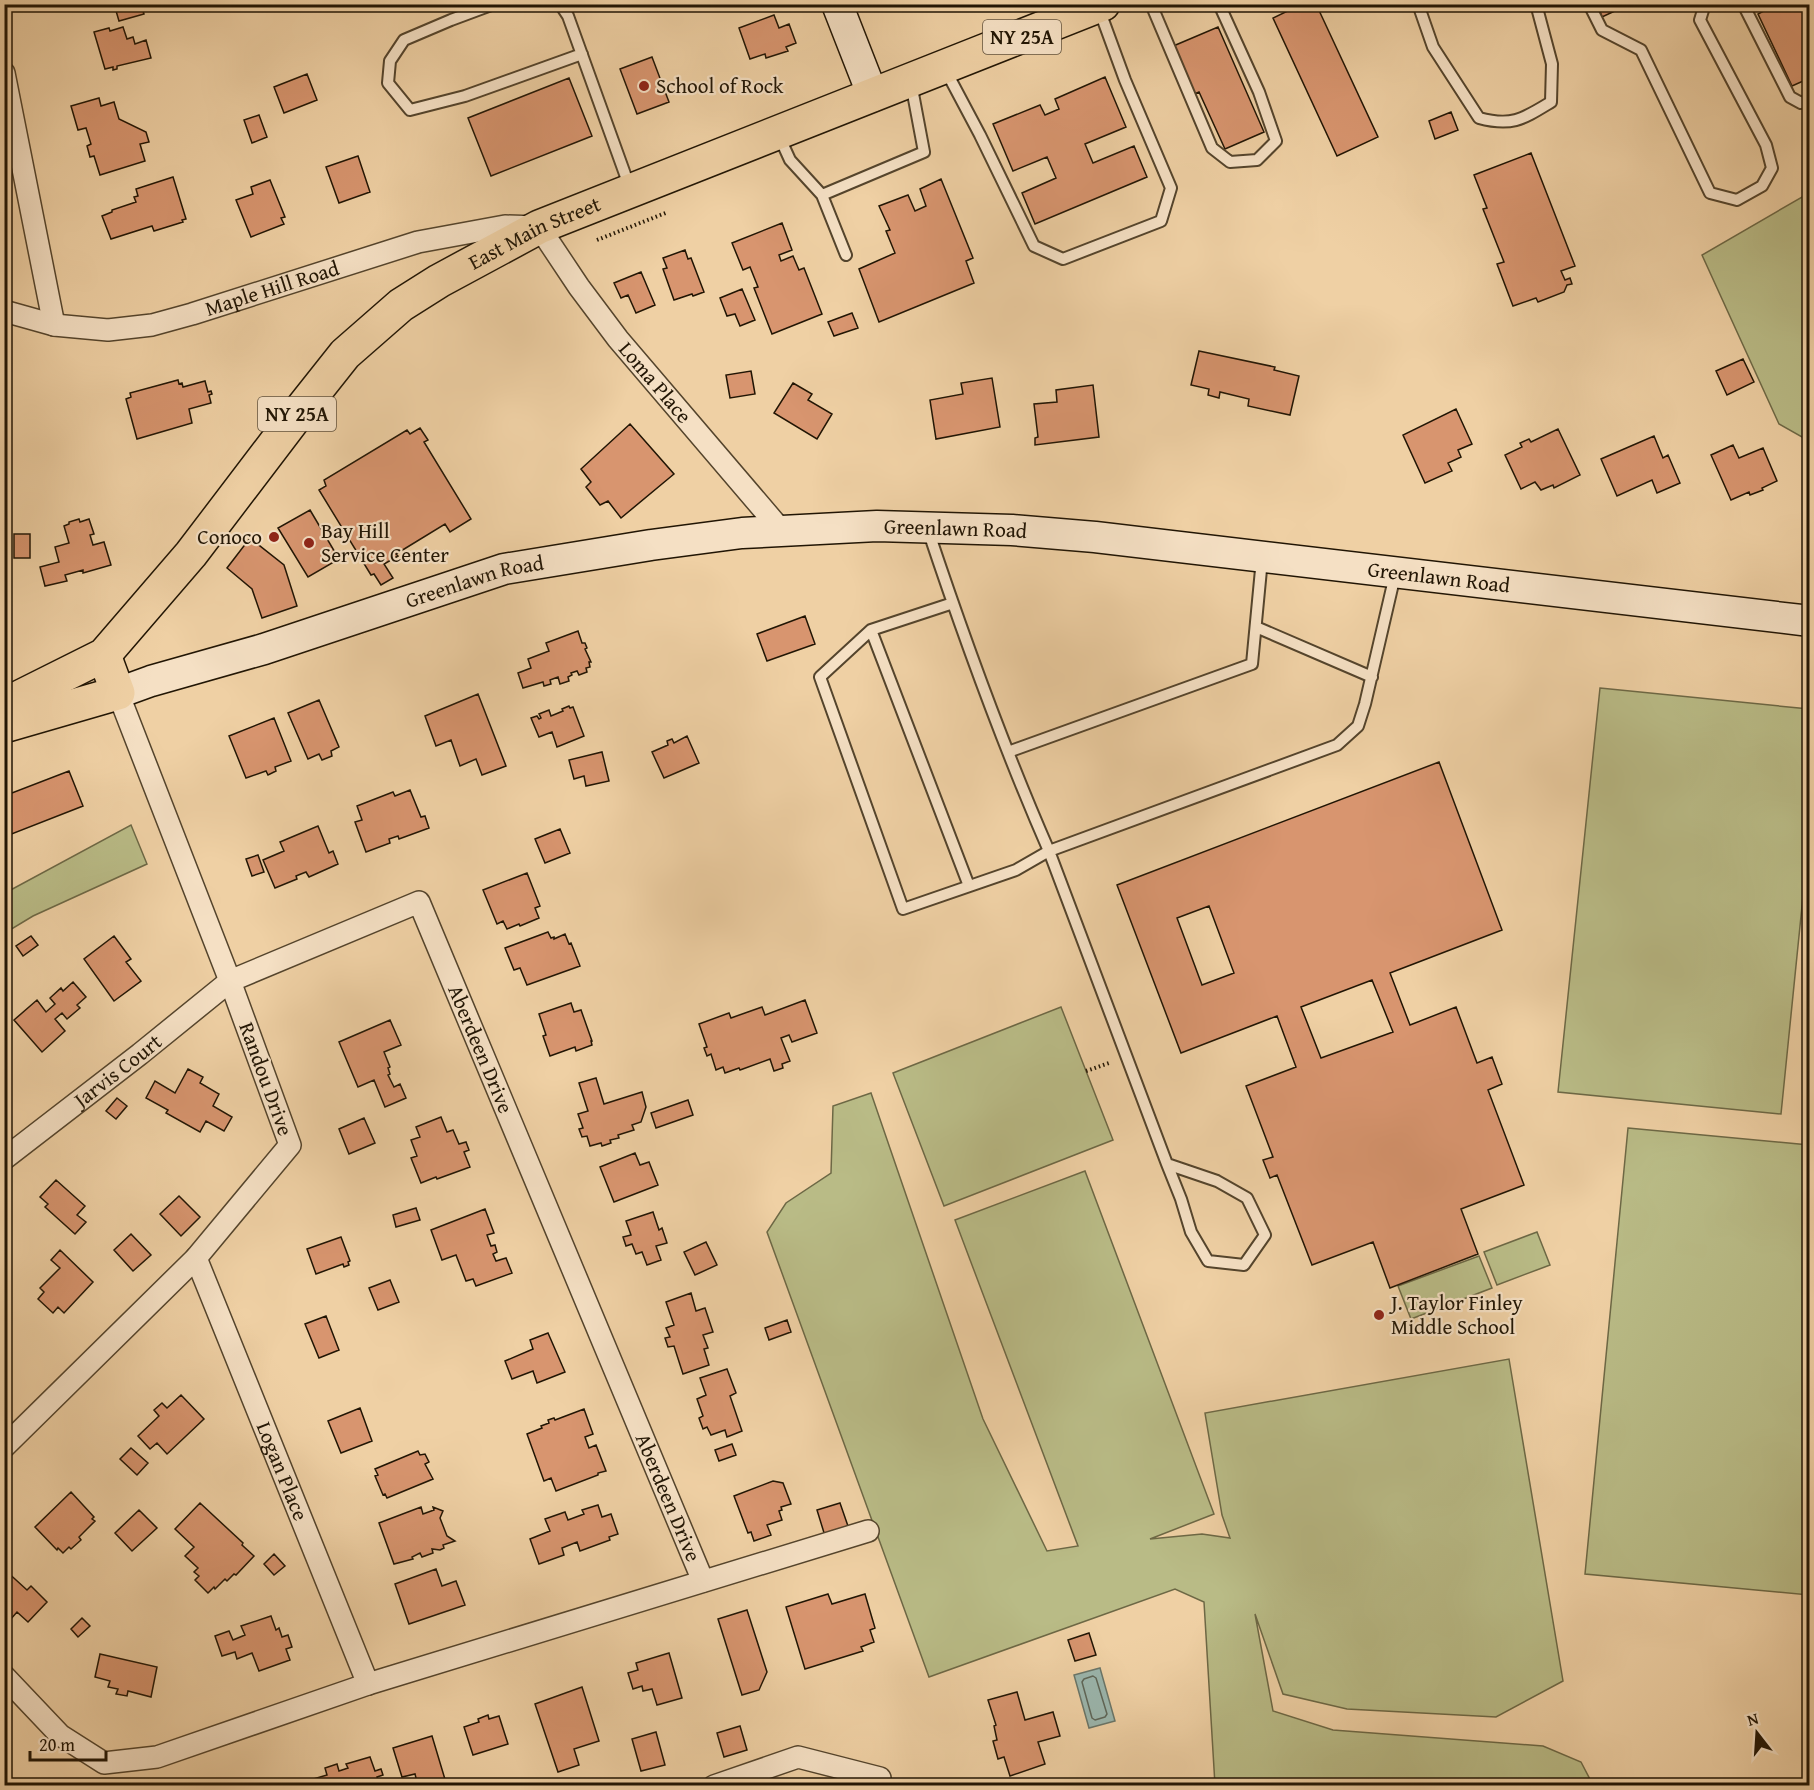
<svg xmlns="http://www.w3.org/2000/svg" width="1814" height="1790" viewBox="0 0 1814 1790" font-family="'Gentium Book Plus',serif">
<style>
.green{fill:#b9bb86;stroke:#6d6845;stroke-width:1.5}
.water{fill:#9bb6ad;stroke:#6a7669;stroke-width:1.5}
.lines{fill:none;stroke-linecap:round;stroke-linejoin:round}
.shore{stroke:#5e6658;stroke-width:1.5}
.building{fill:#d8956f;stroke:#211504;stroke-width:1.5;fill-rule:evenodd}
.lane-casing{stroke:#54442c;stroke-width:14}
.street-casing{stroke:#54442c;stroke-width:24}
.secondary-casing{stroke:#211504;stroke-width:33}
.primary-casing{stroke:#211504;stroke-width:36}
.path{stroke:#211504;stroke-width:4;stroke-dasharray:1.5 3;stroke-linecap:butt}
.lane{stroke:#f5e0c4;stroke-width:10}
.street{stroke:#f5e0c4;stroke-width:21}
.secondary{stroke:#f5e0c4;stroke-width:30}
.primary{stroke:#efd0a4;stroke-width:33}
.poi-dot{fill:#8f2418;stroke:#f5e0c4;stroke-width:2}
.labels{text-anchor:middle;stroke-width:4.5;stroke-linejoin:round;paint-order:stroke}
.shield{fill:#f5e0c4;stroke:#61523e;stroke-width:1.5}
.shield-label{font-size:20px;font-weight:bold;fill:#211504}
.poi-label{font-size:21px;fill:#211504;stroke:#f5e0c4;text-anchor:start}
.street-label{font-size:21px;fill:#211504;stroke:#f5e0c4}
</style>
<rect width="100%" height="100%" fill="#efd0a4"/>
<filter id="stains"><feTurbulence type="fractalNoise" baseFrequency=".00333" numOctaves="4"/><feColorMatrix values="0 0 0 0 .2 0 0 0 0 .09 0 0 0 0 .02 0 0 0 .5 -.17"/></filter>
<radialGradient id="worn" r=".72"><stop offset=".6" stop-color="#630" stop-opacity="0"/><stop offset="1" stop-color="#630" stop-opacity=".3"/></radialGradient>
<path class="green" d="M1809 193V441L1779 424 1702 255Z
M1600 688 1809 709V837L1781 1114 1558 1092Z
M131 825 147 864 33 916 5 933V893Z
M1061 1007 1113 1140 944 1206 893 1073Z
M871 1093 983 1419 1047 1551 1078 1546 955 1220 1085 1171 1214 1514 1150 1539 1202 1534 1230 1538 1222 1515 1205 1413 1509 1359 1563 1681 1496 1717 1347 1709 1283 1694 1255 1614 1273 1711 1333 1730 1543 1746 1581 1762 1593 1785H1215L1204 1602 1175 1589 929 1677 767 1232 786 1203 831 1173 833 1106Z
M1628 1128 1809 1145V1595L1585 1574Z
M1537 1232 1550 1265 1497 1285 1484 1252Z
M1479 1256 1492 1288 1411 1319 1398 1286Z"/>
<path class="water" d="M1100 1668 1115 1721 1089 1728 1074 1675Z"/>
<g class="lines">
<path class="shore" d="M1093 1676 1096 1678 1107 1714 1105 1717 1095 1720 1092 1718 1082 1682 1084 1679Z"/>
</g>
<path class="building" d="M114 4H141L144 14 119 21Z
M1302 4H1316L1378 137 1337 156 1273 18Z
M1597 4H1630L1602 17Z
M1777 4H1810V78L1792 86 1758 14Z
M774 15 779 28 789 24 796 43 786 47 788 51 766 58 765 54 750 59 739 28Z
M123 27 127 39 133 37 135 44 146 40 151 58 117 66V69L113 70V67L105 69 94 32 109 28 110 31Z
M1218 27 1264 132 1225 149 1199 92 1192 95 1171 47Z
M652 57 669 102 637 114 620 69Z
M307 74 317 100 284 113 274 87Z
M1105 77 1126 127 1085 144 1093 163 1134 146 1147 177 1035 224 1022 193 1056 178 1047 157 1013 171 993 124 1040 105 1045 115 1059 109 1055 99Z
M569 78 592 136 491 176 468 118Z
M99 98 101 106 114 102 119 119 146 132 149 142 140 144 145 161 100 175 94 156 90 157 87 146 91 144 86 128 78 130 71 106Z
M1451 112 1458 130 1435 139 1429 121Z
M259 115 267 137 252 143 244 120Z
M1531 153 1575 266 1561 271 1565 280 1570 278 1572 284 1567 285 1564 292 1538 302 1536 298 1513 306 1497 264 1504 262 1483 209 1487 208 1474 175Z
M358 156 370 192 339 203 326 167Z
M173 177 186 219 182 220 183 222 154 231 152 226 111 239 102 216 112 212V210L136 202 134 197 138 196 136 189Z
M941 179 973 258 966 261 974 283 879 322 859 269 895 253 886 231 890 230 879 206 908 195 915 211 926 206 920 189Z
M270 180 285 217 281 218 284 224 251 237 236 200 253 194 251 187Z
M782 223 792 250 779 255 781 261 793 256 799 270 804 268 822 314 772 334 754 288 758 287 750 267 743 270 732 243Z
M685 250 688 259 691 258 704 292 693 296 692 294 674 300 663 269 667 268 663 258Z
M641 272 655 305 636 313 628 295 621 298 614 283Z
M742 289 755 320 740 326 735 314 727 316 720 298Z
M852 313 858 328 834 336 828 322Z
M1199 351 1275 367 1274 370 1299 376 1290 415 1248 406 1249 399 1220 392 1219 398 1208 395 1209 389 1191 385Z
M1743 359 1754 382 1727 395 1716 371Z
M751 371 755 394 730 398 726 375Z
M992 378 1000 427 936 439 930 400 963 394 961 383Z
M178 380 179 384 182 383 183 387 205 381 208 392 211 391 212 394 209 395 211 403 189 409 192 423 137 439 126 399 131 397 130 393Z
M793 383 812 394 808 400 832 414 817 439 774 413Z
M1093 385 1099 437 1035 445V438L1038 437 1034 404 1057 402 1056 390Z
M1456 409 1472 444 1458 450 1461 457 1448 463 1452 471 1425 483 1403 435Z
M630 424 674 474 621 518 608 501 600 505 586 487 591 482 581 469Z
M420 428 428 440 424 442 471 519 450 532 445 524 396 554 398 556 384 564 393 578 381 585 374 574 371 575 319 490 326 486 324 480 407 430 410 434Z
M1558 429 1580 475 1554 488 1553 485 1541 490 1535 482 1521 489 1505 455 1522 447 1520 443 1529 439 1531 442Z
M1654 436 1663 458 1668 455 1680 483 1657 493 1652 480 1617 496 1601 459Z
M1733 445 1739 458 1763 448 1777 481 1762 488 1763 490 1750 495 1749 492 1731 500 1711 455Z
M310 510 339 559 308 577 278 528Z
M79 519 80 522 89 519 94 534 90 535 93 545 104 542 111 565 83 573V570L65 575 67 581 45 586 40 567 59 562 55 547 69 543 64 526 69 524V522Z
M14 534H30V558H14Z
M250 538 284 565 297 606 262 618 252 589 227 568Z
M805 616 815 644 767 661 757 634Z
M578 631 582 643H585L587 648 585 649 591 662H589L590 667 586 668 587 672 579 675 577 671 571 673 572 675 568 677 569 681 560 684 558 677 550 680 551 684 544 686 543 682 523 688 518 673 531 668 528 659 549 651 546 643Z
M478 694 506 766 482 775 476 759 460 766 451 740 436 746 425 716Z
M319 700 339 747 331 751 332 756 322 760 319 754 308 759 288 713Z
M569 706 570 708 573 707 584 736 557 747 552 732 539 737 531 718 537 716 539 719 541 718 539 714 549 710 551 716 563 711 562 709Z
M274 718 291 761 275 767 276 771 268 775 266 771 246 778 229 736Z
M687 736 699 763 664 778 652 752 668 745 667 741 672 739 674 743Z
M602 752 609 781 586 786 584 776 574 779 569 760Z
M1439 762 1502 930 1390 973 1410 1025 1456 1007 1477 1063 1492 1057 1502 1084 1488 1090 1524 1185 1461 1209 1478 1254 1390 1288 1373 1242 1312 1265 1277 1175 1270 1178 1263 1160 1273 1157 1246 1086 1296 1067 1277 1016 1181 1053 1117 885ZM1209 906 1234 973 1202 985 1177 918ZM1372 980 1393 1032 1321 1058 1301 1007Z
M69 771 83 806 4 837V796Z
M410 790 421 817 425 816 429 828 399 839 398 836 389 839 390 843 366 852 355 822 362 820 357 806 393 792 395 796Z
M318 826 329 853 333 851 338 864 309 877 306 872 296 876 297 879 275 888 263 860 284 851 280 842Z
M560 829 570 853 545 863 535 839Z
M258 855 264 872 252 876 246 859Z
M527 873 540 906 535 908 539 918 520 926 519 924 507 929 503 921 497 924 483 890Z
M548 932 551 938 554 937V939L565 934 569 944 571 943 580 966 527 985 520 968 514 970 505 948Z
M31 936 38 945 23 956 16 946Z
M114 936 131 959 126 962 141 981 114 1001 84 959Z
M73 982 86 997 77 1005 80 1008 67 1019 62 1013 55 1019 65 1031 42 1052 14 1020 37 1000 46 1012 55 1004 50 998 61 988 63 991Z
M805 1000 817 1033 792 1042 789 1035 781 1038 790 1061 782 1064 783 1068 774 1071 770 1059 740 1070 739 1068 725 1073 723 1067 716 1070 711 1054 707 1056 704 1048 707 1047 699 1024 729 1013 731 1018 762 1007 765 1015Z
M571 1003 574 1012 581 1010 592 1041H591L592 1045 576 1051 575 1047 550 1056 543 1036 546 1035 539 1014Z
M390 1020 401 1045 384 1052 390 1067 388 1068 390 1074 388 1075 394 1087 400 1084 406 1098 385 1107 374 1080 358 1087 339 1042Z
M188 1069 203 1077 200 1083 219 1094 213 1106 232 1117 224 1131 206 1121 200 1132 166 1113 168 1110 146 1098 155 1081 175 1093Z
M596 1078 604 1104 642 1092 646 1107 641 1122 632 1125 634 1130 618 1135 619 1138 610 1140 611 1143 602 1146 601 1143 590 1146 587 1136 582 1137 579 1129 583 1128 578 1114 588 1111 579 1083Z
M117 1098 127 1106 116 1119 106 1111Z
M688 1100 693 1115 656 1128 651 1113Z
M441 1117 447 1132 453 1130 459 1144 466 1142 469 1150 464 1152 470 1167 437 1179 436 1177 421 1183 411 1158 417 1156 411 1140 420 1137 416 1127Z
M364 1118 375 1143 349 1154 339 1129Z
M635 1153 640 1165 649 1162 658 1185 614 1202 600 1167Z
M56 1180 85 1206 77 1215 86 1222 75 1234 45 1207 48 1204 40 1197Z
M179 1196 200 1217 181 1236 160 1214Z
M416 1208 420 1220 396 1227 393 1215Z
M485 1209 494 1233 487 1235 491 1246 495 1245 497 1252 493 1254 496 1261 506 1258 512 1273 476 1286 473 1279 466 1281 456 1255 442 1260 431 1230Z
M653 1212 659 1230 662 1228 667 1243 656 1246 661 1260 647 1265 642 1252 636 1254 632 1244 626 1246 623 1237 631 1235 626 1221Z
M131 1234 151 1255 133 1271 114 1250Z
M341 1237 350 1261 348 1262 349 1265 344 1267 343 1264 316 1274 307 1249Z
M706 1242 717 1265 695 1275 684 1252Z
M60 1250 93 1282 64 1313 58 1307 53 1313 38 1299 44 1292 40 1288 60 1268 51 1260Z
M390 1280 399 1302 378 1310 369 1288Z
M691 1293 696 1311 705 1308 713 1332 703 1335 708 1348 704 1349 709 1365 683 1374 674 1346 668 1347 665 1338 670 1337 666 1328 674 1325 666 1302Z
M326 1316 339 1350 319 1358 305 1324Z
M787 1320 791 1332 769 1340 765 1328Z
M548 1333 565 1372 537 1383 533 1371 512 1379 505 1361 533 1349 530 1340Z
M727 1369 736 1393 730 1396 742 1431 727 1437 725 1430 711 1435 707 1427 703 1429 699 1418 703 1416 697 1399 706 1395 700 1378Z
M181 1395 204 1419 167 1454 157 1443 150 1449 138 1436 159 1416 154 1410 162 1403 167 1408Z
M360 1408 372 1441 341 1453 328 1421Z
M584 1409 593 1434 585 1437 589 1448 596 1445 606 1471 598 1473V1475L556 1491 551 1478 544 1481 527 1434 542 1428 541 1426 549 1423 548 1420 554 1418 555 1420Z
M732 1444 736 1455 719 1461 715 1450Z
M131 1448 148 1463 137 1475 120 1459Z
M418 1451 420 1455 425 1454 429 1462 425 1464 433 1479 387 1498 385 1494 383 1495 375 1476 378 1475 375 1469Z
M773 1481 783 1483 791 1504 781 1507 782 1510 779 1511 782 1520 767 1525 771 1535 754 1541 751 1532 748 1533 734 1496Z
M71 1492 94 1517 92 1519 95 1521 79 1537 81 1540 71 1549 69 1547 63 1553 58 1548 57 1550 35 1527Z
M200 1503 243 1543 242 1545 254 1556 236 1575 234 1574 227 1581 225 1579 215 1589 214 1587 208 1593 195 1580 199 1576 194 1572 198 1568 185 1556 194 1547 175 1529Z
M840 1503 849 1529 825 1536 817 1510Z
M598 1505 602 1517 611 1514 618 1534 609 1537 610 1540 580 1551 577 1542 562 1548 564 1555 539 1564 530 1539 550 1531 545 1519 565 1512 568 1520 584 1514 582 1510Z
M421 1507 423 1514 434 1510 433 1507 443 1511 440 1518 447 1536 455 1541 443 1545 444 1548 440 1550 432 1549 433 1553 422 1557 420 1553 412 1557 413 1559 394 1564 379 1523Z
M139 1510 157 1528 132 1551 115 1533Z
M274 1554 285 1566 274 1575 264 1564Z
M4 1569 27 1590 31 1586 47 1602 28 1622 17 1612 10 1620 4 1615Z
M436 1569 442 1586 456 1581 465 1605 409 1624 395 1584Z
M828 1594 832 1604 865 1594 875 1628 870 1630 874 1642 861 1647 863 1651 805 1669 786 1607Z
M747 1610 767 1672 759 1690 742 1695 718 1619Z
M271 1616 276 1630 279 1628 282 1637 288 1635 292 1647 286 1649 290 1660 259 1671 252 1653 237 1659 235 1652 222 1656 215 1636 229 1631 233 1640 245 1635 241 1626Z
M82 1618 90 1626 78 1637 71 1629Z
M1089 1633 1096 1655 1075 1661 1068 1640Z
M669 1653 682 1698 657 1705 652 1689 643 1691 642 1686 633 1689 628 1673 638 1670 636 1663Z
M100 1654 157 1667 151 1697 128 1691 127 1696 116 1694 118 1689 108 1687 110 1681 95 1677Z
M582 1687 599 1741 574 1749 579 1765 558 1772 535 1704Z
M1017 1692 1025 1720 1053 1712 1060 1736 1038 1742 1045 1764 1010 1776 1004 1757 998 1759 993 1741 997 1740 994 1726 996 1725 988 1700Z
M488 1715 489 1719 499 1716 508 1744 473 1755 464 1727 479 1722 478 1719Z
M740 1726 747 1750 724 1757 717 1733Z
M656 1732 665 1765 641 1771 632 1739Z
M432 1736 447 1786H418L415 1774 402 1777 393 1748Z
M370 1757 375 1771 381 1769 383 1775 377 1777 380 1786H312L310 1780 327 1775 325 1768 337 1764 339 1771 348 1768 346 1764Z"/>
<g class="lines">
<defs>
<path id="lane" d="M494 4 451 20 404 40 390 61 388 83 410 110 465 96 582 54
M560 4 568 16 630 188
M1151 4 1212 148 1230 162 1257 160 1276 141 1259 92 1219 4
M1418 4 1433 47 1479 118C1512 127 1523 119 1551 102L1552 64 1536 4
M1589 4 1602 30 1641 50 1710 193 1737 200 1762 186 1772 168 1766 145 1700 20 1705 4
M1743 4 1790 97 1801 103 1810 99
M946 71 980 135 1034 246 1063 259 1161 221 1171 188 1125 80 1099 9
M779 136 790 160 822 195 924 152 911 83
M822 195 846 255
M928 530C964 638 1003 746 1049 851L1337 745 1358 726 1365 704 1395 575
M953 603 871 630 820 677 903 909 1016 870 1049 851 1167 1164 1181 1199 1191 1232 1208 1261 1244 1265 1265 1235 1247 1198 1217 1181 1167 1164
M1256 627 1372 677
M871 630 969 886
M1008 752 1252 664 1262 559"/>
<g id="street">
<path d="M4 73 54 325"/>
<path id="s1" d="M4 311 54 325 108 330 152 325 192 314 418 242 505 226 539 227 579 287 618 339 781 530"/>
<path id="s2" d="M4 1159 140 1054 230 981 419 902 703 1581"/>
<path id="s3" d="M196 1258 368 1684"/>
<path d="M4 1447 196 1258 290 1145 230 981 118 693"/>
<path d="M4 1676 60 1735 104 1763 157 1757 368 1684 868 1531"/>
<path d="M714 1786 798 1757 880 1778"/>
</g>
<g id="secondary">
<path d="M837 4 873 96"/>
<path id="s4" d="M118 693 151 681 264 649 504 569 651 545 742 533 877 526 1012 530 1095 537 1810 621"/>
</g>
<g id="primary">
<path id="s5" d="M4 705 104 655 191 554 299 412 345 354 401 305 439 281 539 227 1103 4"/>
<path d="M4 726 118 693 104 655"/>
</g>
</defs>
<use href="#lane" class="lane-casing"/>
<use href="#street" class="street-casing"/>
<use href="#secondary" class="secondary-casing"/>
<use href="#primary" class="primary-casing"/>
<path class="path" d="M597 240 668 212
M1086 1071 1109 1063"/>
<use href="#lane" class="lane"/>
<use href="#street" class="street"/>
<use href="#secondary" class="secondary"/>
<use href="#primary" class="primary"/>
</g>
<g class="poi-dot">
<circle cx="644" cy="86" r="6"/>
<circle cx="274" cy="537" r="6"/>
<circle cx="309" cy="543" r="6"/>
<circle cx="1379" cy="1315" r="6"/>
</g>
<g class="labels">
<g class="shield">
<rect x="983" y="20" width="78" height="34" rx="4.5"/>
<rect x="258" y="397" width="78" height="34" rx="4.5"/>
</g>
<g class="shield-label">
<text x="1022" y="44">NY 25A</text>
<text x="297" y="421">NY 25A</text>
</g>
<g class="poi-label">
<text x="656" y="93">School of Rock</text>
<text x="321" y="538">Bay Hill<tspan x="321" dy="24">Service Center</tspan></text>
<text x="262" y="544" text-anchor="end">Conoco</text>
<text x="1391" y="1310">J. Taylor Finley<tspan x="1391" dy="24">Middle School</tspan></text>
</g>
<g class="street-label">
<text dy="7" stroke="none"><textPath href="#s5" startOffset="724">East Main Street</textPath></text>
<text dy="7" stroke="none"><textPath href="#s1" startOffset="276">Maple Hill Road</textPath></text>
<text dy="7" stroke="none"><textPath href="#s1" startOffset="746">Loma Place</textPath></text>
<text dy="7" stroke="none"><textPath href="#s4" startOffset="860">Greenlawn Road</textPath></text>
<text dy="7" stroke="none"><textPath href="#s4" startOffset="1346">Greenlawn Road</textPath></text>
<text dy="7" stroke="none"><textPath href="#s4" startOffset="374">Greenlawn Road</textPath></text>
<text dy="7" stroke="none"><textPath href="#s2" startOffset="652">Aberdeen Drive</textPath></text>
<text dy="7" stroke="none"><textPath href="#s2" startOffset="144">Jarvis Court</textPath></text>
<text transform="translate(266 1079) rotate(70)" y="7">Randou Drive</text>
<text dy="7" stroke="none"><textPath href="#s3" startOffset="230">Logan Place</textPath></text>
<text dy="7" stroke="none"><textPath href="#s2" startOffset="1138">Aberdeen Drive</textPath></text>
</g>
</g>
<rect width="1814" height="1790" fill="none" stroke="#efd0a4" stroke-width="24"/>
<rect x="6" y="6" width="1802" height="1778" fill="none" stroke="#211504" stroke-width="3"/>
<rect x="12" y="12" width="1790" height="1766" fill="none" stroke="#211504" stroke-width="1.5"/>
<g transform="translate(1757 1733) rotate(343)" stroke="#f5e0c4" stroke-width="4.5" paint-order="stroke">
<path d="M0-4.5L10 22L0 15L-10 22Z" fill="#211504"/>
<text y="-9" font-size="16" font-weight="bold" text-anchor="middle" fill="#211504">N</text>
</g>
<path d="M30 1751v9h76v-9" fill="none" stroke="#211504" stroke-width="3"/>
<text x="39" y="1751" font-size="18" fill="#211504" stroke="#f5e0c4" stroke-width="4.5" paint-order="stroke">20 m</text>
<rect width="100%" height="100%" filter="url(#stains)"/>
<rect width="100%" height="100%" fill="url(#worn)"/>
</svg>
